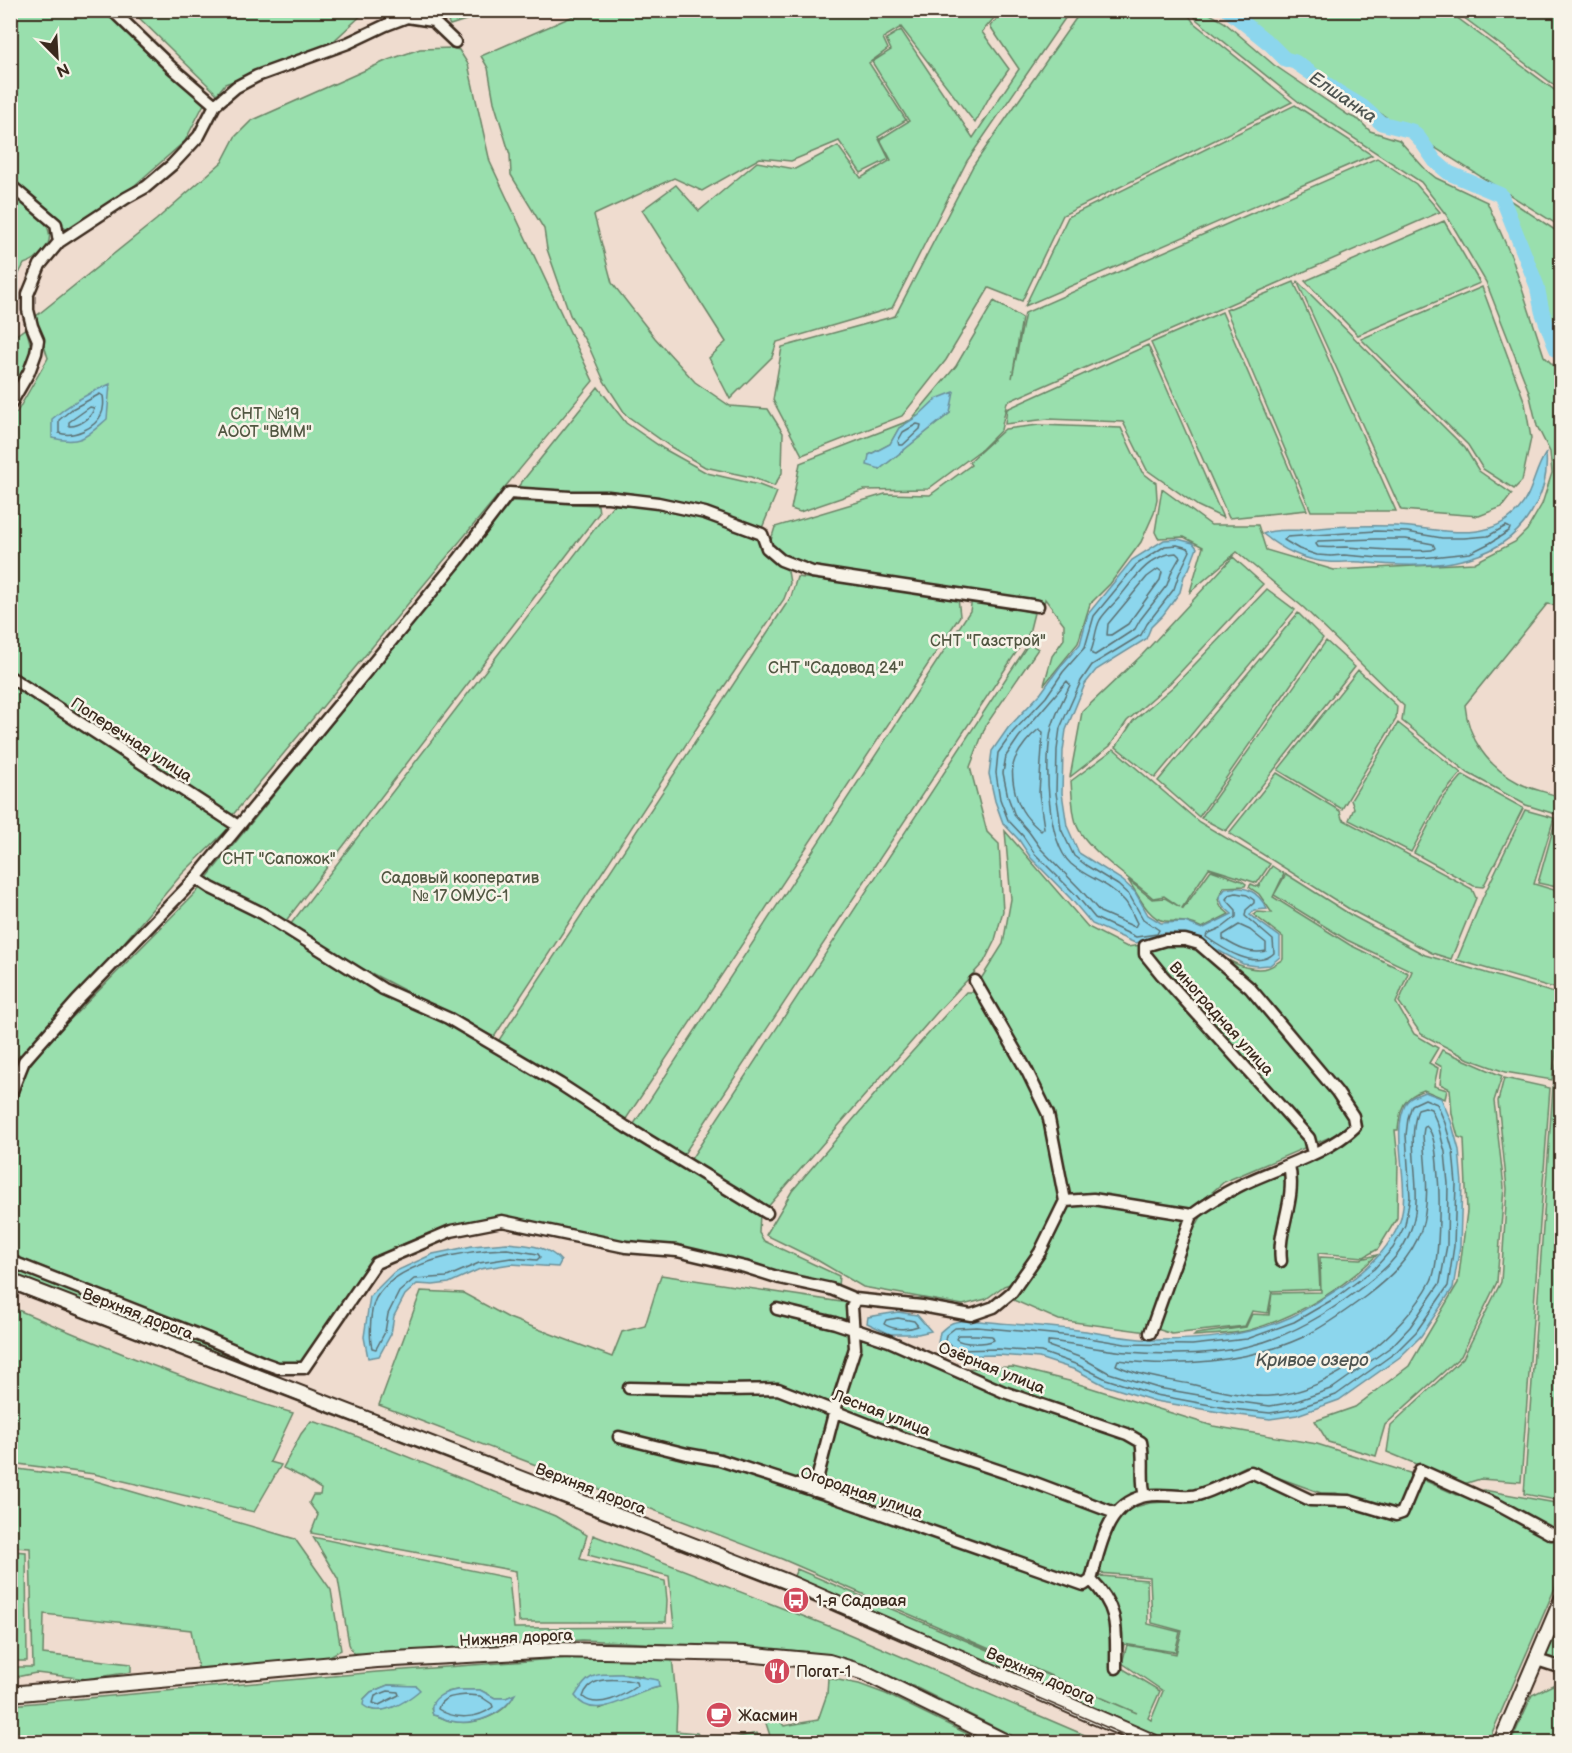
<svg xmlns="http://www.w3.org/2000/svg" width="1572" height="1753" viewBox="0 0 1572 1753" font-family="'Balsamiq Sans',sans-serif">
<style>
.green{fill:#99dfad;stroke:#6a8466;stroke-width:1.5;fill-rule:evenodd}
.water{fill:#8cd6ed;stroke:#6c919a;stroke-width:1.5}
.lines{fill:none;stroke-linecap:round;stroke-linejoin:round}
.shore{stroke:#5b6f71;stroke-width:1.5}
.river{stroke:#8cd6ed;stroke-width:15}
.minor-casing{stroke:#3b2a1e;stroke-width:15}
.major-casing{stroke:#3b2a1e;stroke-width:18}
.minor{stroke:#f7f3e8;stroke-width:10}
.major{stroke:#f7f3e8;stroke-width:14}
.tram{stroke:#3b2a1e;stroke-width:1.5}
.labels{text-anchor:middle;stroke-width:5;stroke-linejoin:round;paint-order:stroke}
.park-label{font-size:16px;fill:#525742;stroke:#f7f3e8}
.street-label{font-size:16px;fill:#3b2a1e;stroke:#f7f3e8}
.poi-label{font-size:16px;fill:#3b2a1e;stroke:#f7f3e8;text-anchor:start}
.water-label{font-size:18px;font-style:italic;fill:#4f5552;stroke:#f7f3e8}
</style>
<rect width="100%" height="100%" fill="#efdccf"/>
<filter id="ink" filterUnits="userSpaceOnUse"><feTurbulence type="fractalNoise" baseFrequency=".0167" numOctaves="2"/><feDisplacementMap in="SourceGraphic" scale="12" xChannelSelector="R" yChannelSelector="G"/><feConvolveMatrix kernelMatrix="1 2 1 2 8 2 1 2 1" color-interpolation-filters="sRGB"/></filter>
<g filter="url(#ink)">
<path class="green" d="M988 10 994 18 982 32 1009 69 990 96 975 123 901 27 883 38 888 49 869 63 906 120 878 137 889 159 861 173 839 141 791 161 760 158 702 191 674 178 594 215 612 283 655 338 695 382 730 406 768 409 783 433 782 473 774 486 751 477 705 467 671 447 626 415 604 381 589 347 570 315 547 249 544 229 511 175 510 155 494 102 488 68 481 56 585 11Z
M10 11H112L204 104 185 141 135 185 69 232 11 177Z
M132 11H366L326 48 225 84 217 94Z
M442 11H494L450 25Z
M990 11H1070L967 161 892 308 777 342 772 357 730 399 709 358 726 342 642 210 676 185 699 211 757 162 795 169 838 146 861 178 891 160 880 139 909 121 872 62 891 50 886 39 901 30 973 138 1019 69 990 26 997 19Z
M1081 11H1186L1194 23 1292 102 1063 215 1022 301 989 288 946 360 902 416 802 455 773 400 782 347 895 316 973 166Z
M1191 11H1205L1224 22 1274 65 1348 115 1359 120 1370 131 1399 140 1426 170 1436 178 1487 202 1512 258 1544 356 1561 373V606L1547 604 1465 705C1468 739 1488 767 1519 783 1532 790 1546 791 1559 797L1555 814 1526 805 1468 773 1402 721 1404 706 1304 608 1237 552 1190 592 1203 547 1184 537 1158 538 1155 532 1162 489 1211 525H1258L1266 550 1334 570 1474 563 1515 542 1527 530 1542 504 1552 473 1550 452 1537 426 1529 392 1486 282 1447 216 1421 182 1300 103 1197 20Z
M1231 11H1448L1561 95V227L1259 37Z
M1455 11H1561V90Z
M452 48 459 50 468 64 490 162 593 381 231 817 11 673 10 417 17 412 48 358 35 317 156 220 222 162 235 137 251 121 388 60 420 49Z
M1295 105 1372 155 1025 306 1068 217Z
M1377 158 1416 184 1440 212 1007 402 1001 430 982 449 928 489 864 490 800 512 791 509 800 463 911 420 956 366 994 301 1022 318 1012 378 1025 313ZM936 399 950 413 880 469 869 455 890 444 899 428 918 417Z
M11 191C26 205 65 228 43 251 37 258 33 261 24 264L11 289Z
M1499 193 1561 234V360C1546 345 1540 323 1538 302Z
M1444 221 1480 283 1358 335 1305 281Z
M1297 281 1465 448 1479 471 1512 494 1502 507 1479 516 1401 510Z
M1294 282 1396 511H1311L1226 310Z
M1482 287 1525 403 1531 438 1522 481 1514 489 1483 469 1468 445 1361 339Z
M1222 312 1307 510 1229 518 1151 343Z
M26 328 33 354 31 362 11 395V339Z
M1148 345 1223 518 1198 506 1147 470 1123 422 1048 419 1005 424 1007 409Z
M598 387 626 423 664 449 707 473 759 485 777 492 762 528 713 512 517 488Z
M1039 425 1121 428 1142 472 1156 483 1157 499 1154 513 1141 542 1110 584 1090 604 1078 643 1044 685 1052 656 1064 639V624L1045 599 1044 604 809 568 775 552 771 540 775 527 885 494 930 495 971 465 969 462 1005 429Z
M512 501 598 505 599 513 285 922 205 880Z
M613 505 658 507 707 518 757 536 765 554 782 563 788 571 790 583 784 599 721 691 494 1037 352 963 290 925Z
M1233 557 1263 584 1170 683 1127 721 1110 746 1070 777 1082 712 1142 655Z
M797 577 958 597 960 616 624 1122 502 1047 499 1040 779 615 791 597Z
M1267 589 1295 610 1155 778 1116 747 1133 721 1174 686Z
M972 598 1034 613 1029 633 682 1157 632 1127 970 611Z
M1298 613 1323 638 1199 817 1158 781Z
M1326 641 1355 667 1226 831 1201 818Z
M1029 643 1038 649 986 725 970 767 987 832 999 844 1003 911 995 940 984 962 940 1009 766 1209 689 1162Z
M1358 670 1397 706 1396 719 1342 809 1278 770Z
M11 683 230 827 182 874 77 998 21 1056 11 1082Z
M1398 723 1461 773 1440 798 1411 852 1349 820 1354 808 1351 800Z
M1114 749 1199 822 1270 864 1257 883 1209 868 1182 908 1183 909 1211 870 1242 881 1246 884 1245 886 1224 887 1218 899 1221 907 1229 914 1202 928C1187 920 1181 922 1165 921 1149 920 1137 893 1128 880L1152 899 1165 898 1180 907 1164 896 1153 898C1134 882 1082 846 1076 823 1072 810 1072 794 1071 781Z
M1277 773 1340 811 1342 819 1472 889 1476 898 1451 959 1432 953 1351 910 1229 833Z
M1463 775 1523 808 1483 887 1474 886 1414 853 1442 800Z
M1525 810 1554 818 1534 884 1561 892V990L1457 960 1483 897Z
M1556 819 1561 851V888L1538 883Z
M1005 831 1088 927 1127 947 1162 942H1189L1222 965 1306 1061 1351 1119 1349 1129 1224 1182 1190 1211 1068 1198 1053 1114 979 982 1003 944 1011 899Z
M1272 866 1284 874 1273 897 1350 945 1408 973 1396 1003 1414 1034 1438 1048 1429 1063 1438 1068 1434 1086 1447 1090 1445 1099 1424 1090C1403 1097 1400 1108 1398 1130H1395L1398 1160 1397 1218 1378 1249 1364 1257 1318 1253 1320 1289 1272 1291 1268 1313 1252 1311 1245 1326 1172 1334 1154 1328 1187 1243 1203 1213 1221 1196 1322 1155 1358 1132V1118L1313 1055 1205 947C1223 957 1245 973 1267 968 1272 967 1278 962 1283 959V937L1254 915 1257 912 1272 913 1259 894 1249 887 1251 884 1258 887Z
M1286 874 1351 915 1425 955 1561 995V1015L1552 1080 1505 1072 1469 1059 1421 1034 1399 1002 1412 971 1347 940 1274 895Z
M201 887 279 929 413 1006 493 1047 614 1125 760 1213 759 1233 764 1241 839 1276 838 1286 799 1279 694 1249 616 1240 499 1216 436 1230 401 1245 369 1264 303 1361 283 1365 11 1254 10 1114 27 1069 47 1043Z
M966 992H975L1046 1118 1057 1185 1058 1200 1040 1244 1013 1283 1004 1286 986 1299 963 1305 863 1287 817 1260 766 1235 792 1191 893 1073Z
M1561 1033 1562 1501H1561L1524 1494 1553 1087Z
M1442 1050 1502 1076 1494 1101 1504 1187 1497 1282 1461 1356 1385 1425 1376 1456 1328 1442 1315 1421 1355 1407 1409 1366 1458 1283 1467 1211 1464 1139 1458 1137 1452 1114 1450 1089 1440 1084 1442 1067 1435 1063Z
M1504 1078 1550 1088 1521 1482 1480 1479 1464 1484 1387 1452 1391 1425 1463 1358 1501 1282 1507 1189 1498 1101Z
M1084 1203 1187 1217 1147 1332 1059 1320 1011 1299 1063 1209Z
M1377 1255C1342 1289 1297 1317 1250 1330 1232 1335 1212 1334 1194 1336L1196 1334 1246 1327 1252 1314 1269 1315 1272 1293 1321 1292 1320 1257 1361 1259Z
M10 1264 278 1372 275 1380 11 1275Z
M661 1275 848 1303 851 1330 947 1369 1013 1367 1069 1381 1213 1426 1317 1444 1413 1474 1408 1504 1392 1511 1336 1493H1321L1246 1466 1187 1495 1139 1491 1108 1514 1085 1580 1101 1576 1147 1580 1148 1624 1180 1632 1175 1652 1124 1644 1120 1667 1160 1691 1148 1718 1151 1720 1163 1691 1122 1663 1127 1645 1176 1654 1182 1631 1152 1623 1150 1577 1098 1573 1112 1527 1128 1509 1150 1503 1195 1500 1241 1472 1391 1518 1402 1517 1411 1511 1419 1478 1457 1495 1484 1490 1561 1504V1574L1488 1742H1165L793 1578 797 1569 1137 1713 782 1559 379 1405 421 1291 463 1293 509 1318 612 1357 622 1332 645 1326Z
M11 1307C104 1347 195 1385 293 1413L270 1462 281 1465 254 1512 94 1474 11 1463Z
M311 1421 336 1428 555 1516 587 1535 580 1559 665 1581 667 1600 666 1622H519L516 1571 311 1533 318 1515 309 1503 313 1495H320L321 1489 304 1478 283 1468 301 1434Z
M11 1468 89 1479 295 1539 331 1590 341 1650 324 1659 198 1668 191 1630 44 1614 43 1654 131 1664V1672L87 1679 36 1673 11 1678 10 1667H33L30 1548 11 1547Z
M593 1535 844 1632 1101 1742H1025L919 1689 870 1667 829 1655 801 1651 582 1640 376 1655 353 1653 349 1644 338 1579 313 1537 509 1578 514 1628 674 1627 669 1576 588 1555Z
M11 1551 26 1552 27 1661H11Z
M1561 1613V1662L1544 1656Z
M581 1657H672L677 1707 676 1731 697 1733 704 1742H11V1705L377 1672ZM626 1674 641 1676 659 1687C638 1691 620 1702 599 1709V1675ZM388 1685 416 1686 417 1692C401 1701 388 1714 369 1709L364 1699 371 1692ZM457 1690H480L495 1698H506L514 1695C504 1716 473 1726 451 1721 445 1720 440 1716 433 1715L431 1708 447 1692Z
M828 1678 859 1684 886 1694 984 1742H772L763 1714 776 1716 784 1726 818 1720 827 1694Z
M1561 1681V1742H1511L1532 1695Z
M757 1733 761 1742H715Z"/>
<path class="water" d="M110 384 107 419C86 437 81 445 52 438V419C70 403 88 393 110 384Z
M954 392 950 413 880 469 867 465 869 455 890 444 899 428 918 416 936 399Z
M1546 453C1548 476 1543 493 1531 513 1497 570 1419 569 1361 562 1350 561 1340 563 1329 562 1305 561 1281 549 1263 534 1272 529 1287 531 1299 530 1330 526 1363 525 1395 526 1437 527 1485 546 1518 510 1533 494 1534 470 1546 453Z
M1178 539 1193 543 1197 548 1189 569 1184 576 1180 592 1163 615 1151 627 1146 639 1096 670 1085 684 1066 730 1063 751 1062 793 1067 826 1079 853 1122 880 1135 892 1148 915 1161 923 1185 922 1202 929 1232 914 1223 906 1219 897 1225 889C1246 885 1258 891 1267 909L1254 910 1250 915 1280 937V957L1270 965 1257 966 1243 964 1201 941 1171 937 1135 943 1092 924 1071 899 1031 858 1019 840 1003 823 995 801 989 774 992 751 1008 728 1041 693 1059 668 1080 644 1088 614 1132 560 1164 540Z
M1425 1092 1441 1098 1451 1121 1459 1150 1462 1184 1460 1246 1453 1288 1421 1336 1400 1357 1339 1400 1297 1415 1270 1419 1231 1414 1155 1401 1104 1385 1076 1370 1039 1358 998 1355 955 1356 938 1343 940 1332C944 1329 949 1323 955 1322 969 1319 986 1322 1000 1323 1028 1325 1058 1327 1086 1331 1110 1335 1133 1340 1158 1340 1203 1340 1249 1336 1291 1317 1304 1311 1317 1302 1330 1294 1357 1278 1386 1255 1399 1224 1413 1188 1389 1136 1406 1103 1410 1096 1418 1095 1425 1092Z
M507 1243C525 1245 548 1245 561 1261L558 1267 511 1264 480 1269 449 1283 433 1285 417 1284 405 1295 394 1316 391 1334 379 1356 368 1358 364 1337 370 1296 394 1272 433 1254 472 1246Z
M898 1312 917 1315 931 1331 918 1334H890L867 1323 868 1317Z
M621 1674 658 1680 659 1687C633 1691 595 1725 575 1696 589 1673 594 1674 621 1674Z
M388 1685 416 1686 420 1690C406 1702 380 1719 363 1705L364 1699 371 1692Z
M457 1690H480L495 1698H506L515 1694C503 1715 475 1726 451 1721 445 1720 440 1716 433 1715 427 1699 444 1692 457 1690Z"/>
<g class="lines">
<path class="shore" d="M100 394 103 396C104 401 104 410 101 415 95 428 73 438 59 433V420L72 409Z
M90 407 94 408C92 418 78 427 69 426V422Z
M917 424 921 425 920 429 903 445H899L898 441 903 432Z
M1506 526 1510 528 1509 531 1490 543 1470 553 1421 558H1380L1344 555 1331 556 1317 555 1299 549 1284 540 1287 537 1376 531 1407 532 1442 538H1464L1488 536Z
M1376 539H1406L1433 544 1435 548 1432 550C1402 552 1376 549 1346 547 1336 547 1328 548 1318 547L1316 544 1318 541Z
M1177 545 1188 548 1190 551 1179 574 1174 589 1147 624 1141 635 1092 665 1081 681 1060 728 1057 750 1056 793 1059 813 1061 829 1074 856 1087 866 1118 885 1130 896 1143 919 1159 930 1157 934 1136 937 1095 918 1076 895 1035 854 1023 836 1008 820 1000 799 996 773 998 753 1013 732 1046 697 1063 672 1085 647 1094 616 1136 565 1165 546Z
M1176 553 1180 557 1172 571 1167 585 1140 620 1135 629 1095 655 1092 654 1091 651C1095 642 1095 629 1100 620 1105 612 1113 605 1119 598 1134 579 1150 554 1176 553Z
M1158 569 1162 572 1160 580 1128 624 1111 635H1107L1108 624 1147 577Z
M1067 681 1070 685C1064 698 1056 713 1052 727 1044 758 1046 841 1071 864 1087 878 1109 883 1124 900 1130 906 1133 916 1137 923L1135 927 1100 912 1081 890 1041 849 1029 832 1015 816 1008 797 1003 773 1006 756 1019 737Z
M1039 729 1043 732 1039 793 1044 828 1041 831C1035 826 1026 817 1022 810 1015 798 1009 772 1015 759 1020 748 1030 736 1039 729Z
M1236 893 1247 895 1254 900V903L1246 910 1245 916 1273 940 1274 953C1256 971 1223 949 1206 937L1207 934 1223 927 1236 917V910L1226 899 1229 895Z
M1239 925 1250 930 1266 943V951C1250 955 1236 947 1223 939V935Z
M1425 1099 1437 1104 1445 1123 1453 1151 1456 1184 1454 1246 1448 1286 1416 1332 1396 1352 1336 1395 1295 1409 1270 1413 1232 1409 1156 1395 1106 1379 1078 1365 1041 1352 998 1349 957 1350 945 1341 946 1335 955 1328 977 1327 1083 1337 1125 1344 1192 1345 1247 1339 1294 1322 1337 1297 1374 1269 1393 1248 1405 1225 1410 1197 1406 1135 1408 1118 1412 1105Z
M1425 1107 1431 1109 1438 1125 1445 1152 1448 1184 1447 1245 1440 1283 1410 1327 1392 1346 1333 1388 1294 1402 1270 1406 1233 1401 1158 1388 1109 1373 1082 1358 1048 1346V1342L1050 1341C1076 1344 1101 1350 1127 1352 1166 1355 1210 1356 1249 1346 1289 1337 1325 1315 1357 1291 1380 1274 1404 1255 1412 1226 1424 1188 1405 1147 1418 1109Z
M1426 1126C1436 1133 1437 1165 1438 1177 1440 1198 1440 1263 1431 1281 1404 1333 1330 1393 1271 1396 1246 1398 1214 1389 1190 1384 1165 1379 1139 1376 1116 1365L1118 1360C1175 1368 1248 1362 1301 1338 1324 1327 1346 1311 1366 1296 1389 1278 1411 1259 1421 1230 1431 1200 1425 1166 1423 1135L1424 1128Z
M507 1249 538 1254 540 1257 537 1260 511 1258 479 1263 447 1277 414 1279 399 1292 388 1314 385 1332 376 1349 372 1348C369 1337 370 1309 376 1298 398 1261 467 1250 507 1249Z
M898 1318 914 1321 918 1326C908 1330 893 1330 884 1324L886 1320Z
M977 1335 992 1336 994 1340C986 1344 963 1345 956 1339L958 1335Z
M626 1680 636 1682 637 1686C624 1695 598 1710 583 1697 589 1677 609 1679 626 1680Z
M388 1691 398 1692 399 1695 379 1705 373 1703 375 1696Z
M467 1695 480 1696 492 1704 493 1707C478 1719 454 1720 438 1709 441 1696 456 1696 467 1695Z"/>
<path class="river" d="M1228 10 1271 45 1285 59 1295 62 1338 92 1363 107 1381 123 1412 131 1419 138 1435 161 1449 173 1501 195 1537 286 1542 311 1554 343 1557 350 1562 353"/>
<defs>
<path id="minor" d="M112 10 171 67 215 105
M429 10 433 21 455 42
M10 185 56 224 59 242
M10 405 29 372 36 353 38 340 32 326 28 310V294L40 265 59 242 126 198 146 187 172 165 199 136 215 105 236 87 257 76 348 43 386 25 407 17 433 21
M10 677 238 826
M196 878 211 888 262 913 383 989 448 1018 560 1084 626 1127 767 1213
M975 981 1027 1071 1048 1114 1065 1201 1093 1199 1192 1215 1150 1333
M10 1096 24 1061 77 1001 196 878 458 560 509 493 570 497H608L658 503 705 513 762 534 767 548 781 560 812 572 1038 606
M1192 1215C1207 1204 1223 1194 1239 1186 1275 1168 1326 1155 1355 1127L1353 1116 1337 1092 1250 988 1199 944 1185 940H1165L1145 946V954L1162 975 1309 1138 1313 1153
M10 1261 206 1338 264 1363 278 1368H304L376 1263 451 1231 502 1221 626 1247 677 1251 745 1267 780 1278 831 1289 855 1299 922 1306 971 1315 994 1307 1012 1292 1040 1252 1065 1201
M1281 1261C1277 1228 1297 1201 1289 1165
M777 1309 835 1323 889 1341 1004 1392 1127 1434 1141 1442C1145 1460 1140 1479 1145 1496
M629 1388 725 1390 778 1389 900 1437 1030 1481 1115 1513
M619 1437 687 1454 720 1460 828 1495 1084 1585 1091 1580
M814 1491 835 1410 855 1348 852 1307 855 1299
M1537 1660 1562 1668
M1116 1668C1116 1630 1120 1609 1091 1580 1100 1548 1106 1504 1145 1496 1160 1493 1176 1497 1191 1496 1206 1495 1236 1478 1251 1472L1310 1500 1349 1501 1396 1515 1402 1513 1420 1470 1498 1505 1551 1534 1562 1532"/>
<path id="major" d="M10 1281 785 1581 1153 1742
M10 1694 377 1660 556 1650 745 1654 829 1662 865 1673 1006 1742
M1501 1742 1562 1599"/>
</defs>
<use href="#minor" class="minor-casing"/>
<use href="#major" class="major-casing"/>
<use href="#minor" class="minor"/>
<use href="#major" class="major"/>
<path class="tram" d="M10 1289 783 1588 1141 1742"/>
</g>
</g>
<defs>
<symbol id="bus-disc" viewBox="-11 -11 22 22"><circle r="9.5" fill="#d1495b" stroke="#f7f3e8"/><path d="M-5-6H5V4H4V6H2V4H-2V6H-4V4H-5ZM-3.5-4V0h7V-4ZM-3.5 1.2v1.5H-2V1.2ZM2 1.2v1.5H3.5V1.2Z" fill="#fff"/></symbol>
<symbol id="restaurant-disc" viewBox="-11 -11 22 22"><circle r="9.5" fill="#d1495b" stroke="#f7f3e8"/><path d="M-5-6h1v4h1v-4h1v4h1v-4h1v5L-1.5 .5V6h-2V.5L-5-1ZM5-6V6H3V1.5H1.5Q1.5-4 5-6Z" fill="#fff"/></symbol>
<symbol id="cafe-disc" viewBox="-11 -11 22 22"><circle r="9.5" fill="#d1495b" stroke="#f7f3e8"/><path d="M-5.5-4.5H6V0H3Q3 3.5 0 3.5H-2.5Q-5.5 3.5-5.5 0ZM3-3.2v2h1.7v-2ZM-6 4.5H4V6H-6Z" fill="#fff"/></symbol>
</defs>
<g fill-rule="evenodd">
<use href="#bus-disc" x="781" y="1585" width="30" height="30"/>
<use href="#restaurant-disc" x="762" y="1656" width="30" height="30"/>
<use href="#cafe-disc" x="704" y="1700" width="30" height="30"/>
</g>
<g class="labels">
<g class="park-label">
<text x="265" y="419">СНТ №19<tspan x="265" dy="18">АООТ "ВММ"</tspan></text>
<text x="988" y="646">СНТ "Газстрой"</text>
<text x="836" y="673">СНТ "Садовод 24"</text>
<text x="279" y="864">СНТ "Сапожок"</text>
<text x="460" y="883">Садовый кооператив<tspan x="460" dy="18">№ 17 ОМУС-1</tspan></text>
</g>
<g class="street-label">
<text transform="translate(132 739) rotate(33)" y="6">Поперечная улица</text>
<text transform="translate(1222 1018) rotate(48)" y="6">Виноградная улица</text>
<text transform="translate(138 1313) rotate(21)" y="6">Верхняя дорога</text>
<text transform="translate(992 1367) rotate(22)" y="6">Озёрная улица</text>
<text transform="translate(882 1412) rotate(21)" y="6">Лесная улица</text>
<text transform="translate(591 1488) rotate(21)" y="6">Верхняя дорога</text>
<text transform="translate(862 1492) rotate(19)" y="6">Огородная улица</text>
<text transform="translate(516 1637) rotate(-3)" y="6">Нижняя дорога</text>
<text transform="translate(1041 1675) rotate(24)" y="6">Верхняя дорога</text>
</g>
<g class="poi-label">
<text x="816" y="1606">1-я Садовая</text>
<text x="796" y="1677">Погат-1</text>
<text x="738" y="1721">Жасмин</text>
</g>
<g class="water-label">
<text transform="translate(1343 97) rotate(34)" y="6">Елшанка</text>
<text x="1312" y="1366">Кривое озеро</text>
</g>
</g>
<rect width="1572" height="1753" fill="none" stroke="#f7f3e8" stroke-width="36"/>
<rect x="18" y="18" width="1536" height="1717" fill="none" stroke="#3b2a1e" stroke-width="2" filter="url(#ink)"/>
<g transform="translate(57 57) rotate(156)" stroke="#f7f3e8" stroke-width="4.5" paint-order="stroke">
<path d="M0-4.5L10 22L0 15L-10 22Z" fill="#3b2a1e"/>
<text y="-9" font-size="16" font-weight="bold" text-anchor="middle" fill="#3b2a1e">N</text>
</g>
</svg>
